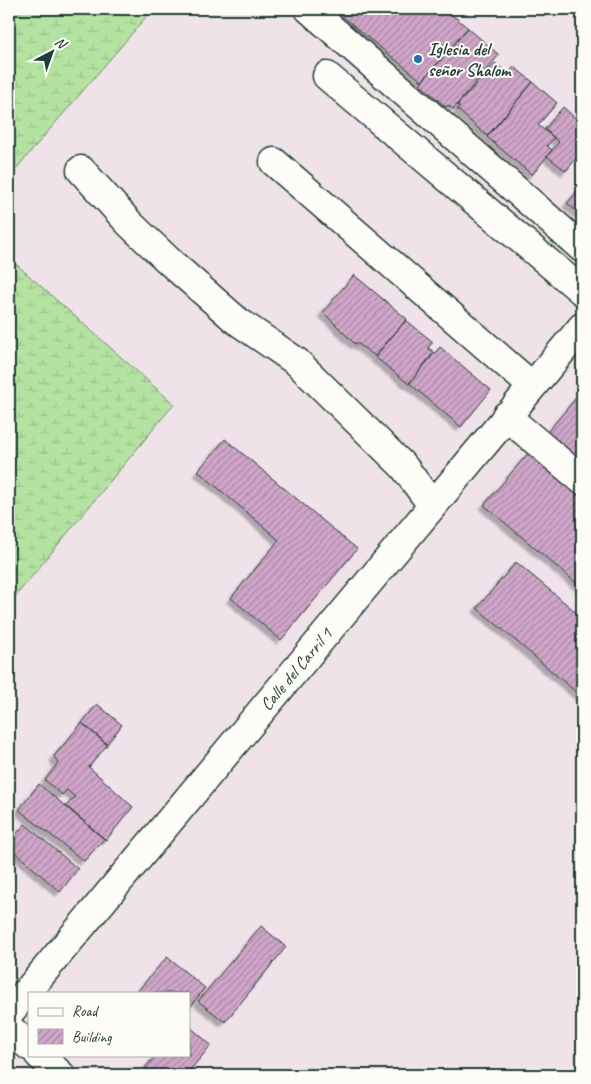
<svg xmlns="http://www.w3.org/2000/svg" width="591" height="1084" viewBox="0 0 591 1084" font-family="Caveat,sans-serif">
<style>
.wetland{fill:url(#wetland-marsh);stroke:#6a906a}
.building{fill:url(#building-hatch);stroke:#1f3d34;filter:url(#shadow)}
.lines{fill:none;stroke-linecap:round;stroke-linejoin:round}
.minor-casing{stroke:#1f3d34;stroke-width:31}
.minor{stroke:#fdfcf7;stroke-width:28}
.poi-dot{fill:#1f6fb2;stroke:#fdfcf7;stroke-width:2}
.labels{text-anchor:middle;stroke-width:4;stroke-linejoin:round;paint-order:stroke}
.poi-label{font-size:18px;font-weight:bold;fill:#1f3d34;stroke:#fdfcf7;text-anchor:start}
.street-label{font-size:18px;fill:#1f3d34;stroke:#fdfcf7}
</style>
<defs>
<pattern id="wetland-marsh" width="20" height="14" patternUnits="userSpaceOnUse" patternTransform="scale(1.25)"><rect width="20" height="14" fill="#b4e2a1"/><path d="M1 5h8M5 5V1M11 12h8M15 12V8" fill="none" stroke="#9ac38b"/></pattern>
<pattern id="building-hatch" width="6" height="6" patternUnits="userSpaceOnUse" patternTransform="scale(1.25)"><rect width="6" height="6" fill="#d0a5c9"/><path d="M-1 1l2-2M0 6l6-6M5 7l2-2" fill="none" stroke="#a888a4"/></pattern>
<filter id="shadow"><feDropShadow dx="-4.5" dy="4.5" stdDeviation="1" flood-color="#0004"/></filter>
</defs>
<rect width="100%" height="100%" fill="#f0e2e9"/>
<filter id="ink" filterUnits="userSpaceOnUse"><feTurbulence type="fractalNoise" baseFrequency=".02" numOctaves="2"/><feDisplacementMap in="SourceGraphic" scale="10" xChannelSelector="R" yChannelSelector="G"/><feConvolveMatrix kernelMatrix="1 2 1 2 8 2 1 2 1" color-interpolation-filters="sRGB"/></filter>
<g filter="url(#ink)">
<path class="wetland" d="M9 9H153L9 177Z
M9 258 174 404 9 604Z"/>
<path class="building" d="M334 9H445L468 28 422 81 367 37Z
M468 28 499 55 453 109 448 105 446 107 420 84Z
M495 63 508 74 514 67 533 82 487 136 457 109 460 107 457 105Z
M533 82 557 103 538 125 554 138 547 146 552 150 532 175 487 137Z
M563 107 582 124V151L566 171 547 156 559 142 545 129Z
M582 186V216L567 203Z
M354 275 407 319 375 356 357 343 355 344 323 312Z
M406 320 433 342 428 348 434 352 409 384 375 357Z
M440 347 491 390 461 427 409 383Z
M582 391V468L544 436Z
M225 439 357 549 281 640 231 598 279 540 198 471Z
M530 451 582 496V588L484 505Z
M516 562 582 617V697L477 608Z
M97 704 122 725 107 744 82 723Z
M82 723 107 745 89 767 133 807 106 840 66 806 75 797 67 790 62 795 45 780 58 763 54 756Z
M39 784 104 839 84 861 19 810Z
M25 824 78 869 60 892 9 847V843Z
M261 926 286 947 225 1022 198 1001Z
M167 957 205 988 189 1009V993H136Z
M189 1026 211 1045 186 1075H155L145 1068 156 1055H189Z"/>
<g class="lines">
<defs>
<g id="minor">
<path d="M309 9 582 248"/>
<path d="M327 76 582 291"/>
<path d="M274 162 532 386"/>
<path d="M81 170 130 224 170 262 236 320 297 362 404 467 432 505"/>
<path d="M506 416 582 480"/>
<path id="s1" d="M9 1013 582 327"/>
<path d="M9 1028 29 1046"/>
<path d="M39 1055 61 1075"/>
</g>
</defs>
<use href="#minor" class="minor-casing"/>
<use href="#minor" class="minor"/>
</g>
</g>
<circle class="poi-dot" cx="418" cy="59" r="5"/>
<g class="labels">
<g class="poi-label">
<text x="428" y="55">Iglesia del<tspan x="428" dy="21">señor Shalom</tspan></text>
</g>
<g class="street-label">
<text dy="6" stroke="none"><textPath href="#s1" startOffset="448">Calle del Carril 1</textPath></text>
</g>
</g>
<rect width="591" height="1084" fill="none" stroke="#fdfcf7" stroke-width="30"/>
<rect x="15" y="15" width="561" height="1054" fill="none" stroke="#1f3d34" stroke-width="2" filter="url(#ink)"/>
<rect x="28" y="992" width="162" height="65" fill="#fdfcf7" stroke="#a4b0a9"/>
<rect x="38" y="1008" width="25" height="8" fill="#fdfcf7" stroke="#a4b0a9"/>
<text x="72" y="1016" font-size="15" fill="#1f3d34">Road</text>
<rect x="38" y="1029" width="25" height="15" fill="url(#building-hatch)" stroke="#a4b0a9"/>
<text x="72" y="1042" font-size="15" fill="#1f3d34">Building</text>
<g transform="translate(52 52) rotate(41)" stroke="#fdfcf7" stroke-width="4" paint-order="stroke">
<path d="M0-4L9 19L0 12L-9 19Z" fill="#1f3d34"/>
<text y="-8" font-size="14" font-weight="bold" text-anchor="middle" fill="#1f3d34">N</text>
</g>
</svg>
